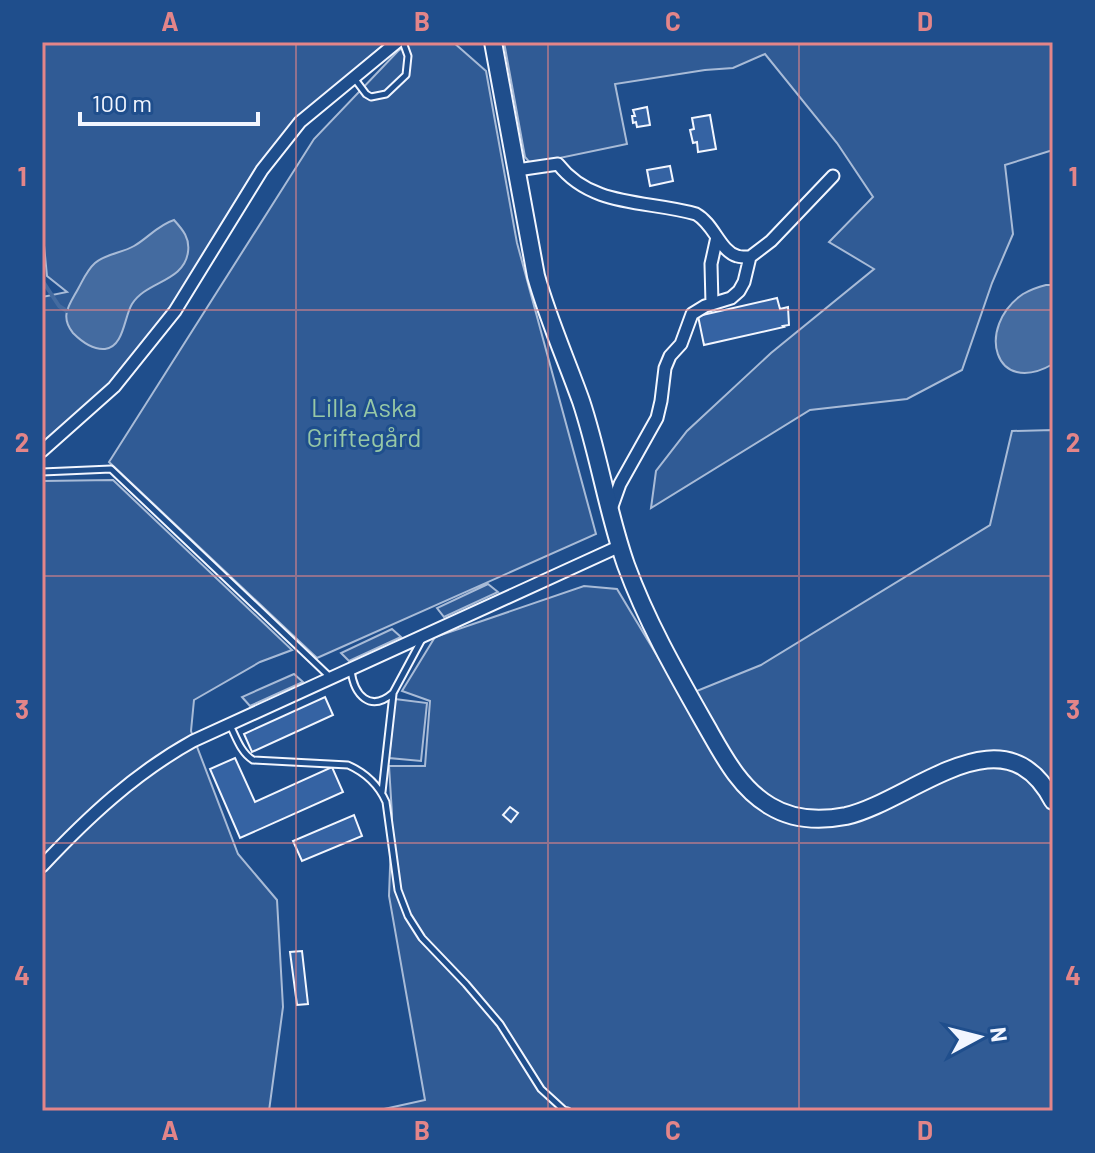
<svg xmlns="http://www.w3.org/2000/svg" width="1095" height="1153" viewBox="0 0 1095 1153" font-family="Barlow,sans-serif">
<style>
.built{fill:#305b95;stroke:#a8bbd7;stroke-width:2}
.water{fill:#446ba0;stroke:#a8bbd7;stroke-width:2}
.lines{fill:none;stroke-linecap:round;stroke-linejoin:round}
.stream{stroke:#446ba0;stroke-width:4}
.building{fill:#3563a3;stroke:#f2f6ff;stroke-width:2}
.lane-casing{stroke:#f2f6ff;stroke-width:9}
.street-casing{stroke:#f2f6ff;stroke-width:15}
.secondary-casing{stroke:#f2f6ff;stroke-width:20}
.lane{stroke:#1f4e8c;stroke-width:5}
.street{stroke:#1f4e8c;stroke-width:11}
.secondary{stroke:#1f4e8c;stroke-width:16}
.grid{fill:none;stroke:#e38589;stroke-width:2;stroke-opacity:0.55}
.labels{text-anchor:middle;stroke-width:6;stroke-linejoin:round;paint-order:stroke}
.park-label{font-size:26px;fill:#97c8a6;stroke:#1f4e8c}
.neatline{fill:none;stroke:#e38589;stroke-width:3}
.grid-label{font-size:26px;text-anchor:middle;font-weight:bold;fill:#e38589}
</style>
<rect width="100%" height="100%" fill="#1f4e8c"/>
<path class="built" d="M42 42H387L296 119 256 168 170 309 107 386 42 443V297L67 292 47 276 42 225Z
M411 42H453L486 71 517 243 596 534 317 658 109 462 314 139 398 51Z
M504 42H1053V150L1005 165 1013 234 992 283 962 370 907 399 810 410 651 508 656 471 687 431 771 353 874 269 829 242 873 197 837 143 765 54 733 68 705 70 615 84 627 144 531 164 525 157Z
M1053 430V1111H375L425 1100 389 896 392 814 389 766H425L430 701 402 691 435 637 584 586 617 589 682 697 761 665 990 525 1012 431Z
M113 480 292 650 260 662 194 700 191 731 238 854 277 900 283 1007 269 1111H42V481Z
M488 584 498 592 444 617 437 608Z
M392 629 401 637 349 661 341 653Z
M294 674 303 682 250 706 242 697Z
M395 699 427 703 421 761 389 758Z"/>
<path class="water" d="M174 220C183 230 190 238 188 252 184 282 146 281 132 304 124 317 124 347 105 349 93 350 81 341 73 333 59 316 70 304 78 289 83 280 87 270 95 263 105 254 122 253 134 246 148 238 158 225 174 220Z
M1046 285H1053V364C994 398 975 327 1023 294 1030 290 1038 287 1046 285Z"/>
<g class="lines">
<path class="stream" d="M42 280 59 306 67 311"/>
</g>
<path class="building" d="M647 107 650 125 637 127 636 122 633 123 632 116H635L633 110Z
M710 115 716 149 698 152 697 142 693 143 690 130 694 129 692 118Z
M670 166 673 181 650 186 647 170Z
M777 298 780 309 788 307 789 325 783 326 784 327 704 345 698 316Z
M325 697 333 715 252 752 244 734Z
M235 758 255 802 332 767 343 792 240 838 210 769Z
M510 807 518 813 511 822 503 815Z
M354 815 362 836 302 861 293 841Z
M302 951 308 1004 297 1005 290 952Z"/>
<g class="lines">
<defs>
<path id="lane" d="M354 78 366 94 371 97 386 94 406 75 408 56 403 42
M42 472 111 469 330 677
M351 670C354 695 370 713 393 693L422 639
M230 725C236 737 241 753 253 760L348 765C366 773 378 784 386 802L398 890 408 916 422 938 466 984 500 1024 541 1089 564 1110 568 1111
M382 792 393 694"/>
<path id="street" d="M517 170 558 164C592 208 648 200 696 214 714 224 720 251 737 256 738 257 748 257 750 257
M712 304 711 264 717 237
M42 451 114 387 175 311 262 170 300 122 397 42
M610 512 620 484 657 418 661 401 665 368 670 356 681 344 692 314 705 306 731 298 739 291 744 282 750 257 771 241 833 176
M42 866C87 818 135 773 193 741L620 546"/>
<path id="secondary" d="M493 42 536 276C548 319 566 359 581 401 599 455 607 511 626 565 646 620 675 671 704 722 722 753 738 787 770 806 793 820 820 821 846 816 912 801 1004 706 1053 801"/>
</defs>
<use href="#lane" class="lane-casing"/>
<use href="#street" class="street-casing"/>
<use href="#secondary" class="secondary-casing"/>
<use href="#lane" class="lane"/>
<use href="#street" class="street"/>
<use href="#secondary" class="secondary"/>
</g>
<path class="grid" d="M296 42V1111M548 42V1111M799 42V1111M42 310H1053M42 576H1053M42 843H1053"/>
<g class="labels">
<g class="park-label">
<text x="364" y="417">Lilla Aska<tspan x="364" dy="30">Griftegård</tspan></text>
</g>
</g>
<rect width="1095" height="1153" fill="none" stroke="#1f4e8c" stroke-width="88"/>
<g transform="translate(979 1037) rotate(83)" stroke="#1f4e8c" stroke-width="6" paint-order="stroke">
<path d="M0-6L14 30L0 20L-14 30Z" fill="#f2f6ff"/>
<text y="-12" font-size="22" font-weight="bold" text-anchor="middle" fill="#f2f6ff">N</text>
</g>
<path d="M80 112v12h178v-12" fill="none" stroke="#f2f6ff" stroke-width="4"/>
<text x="92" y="112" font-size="24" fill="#f2f6ff" stroke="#1f4e8c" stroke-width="6" paint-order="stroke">100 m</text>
<rect x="44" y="44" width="1007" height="1065" class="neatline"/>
<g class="grid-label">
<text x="170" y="31">A</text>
<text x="422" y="31">B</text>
<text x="673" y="31">C</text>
<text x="925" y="31">D</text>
<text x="22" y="186">1</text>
<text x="1073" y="186">1</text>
<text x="22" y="452">2</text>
<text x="1073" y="452">2</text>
<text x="22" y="719">3</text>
<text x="1073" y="719">3</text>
<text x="22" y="985">4</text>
<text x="1073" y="985">4</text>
<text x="170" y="1140">A</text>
<text x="422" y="1140">B</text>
<text x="673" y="1140">C</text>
<text x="925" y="1140">D</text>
</g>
</svg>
